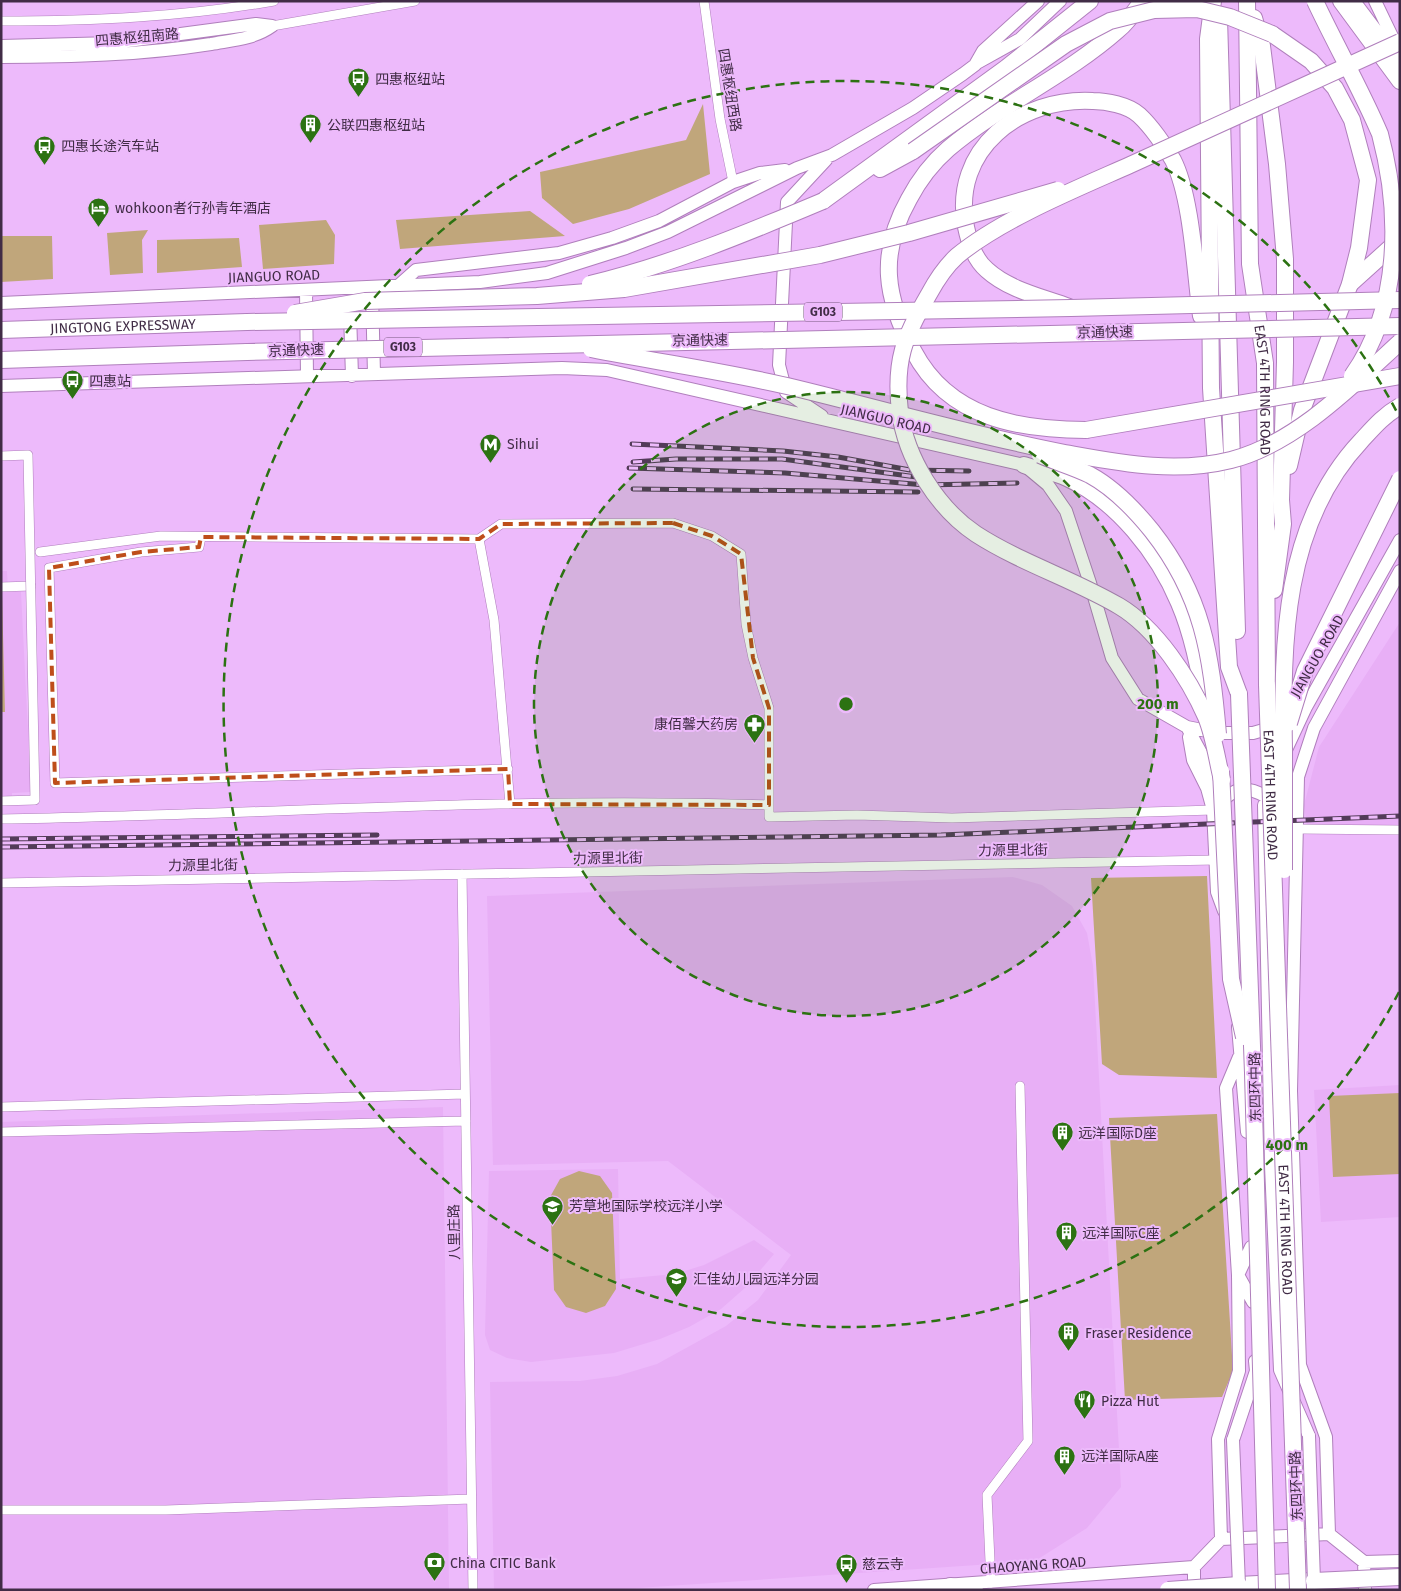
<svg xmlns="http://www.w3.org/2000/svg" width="1401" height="1591" viewBox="0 0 1401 1591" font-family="'Fira Sans','Noto Sans SC',sans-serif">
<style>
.built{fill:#e8aff6}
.green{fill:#c0a67b}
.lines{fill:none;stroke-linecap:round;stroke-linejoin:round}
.street-casing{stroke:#b07fbc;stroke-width:10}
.secondary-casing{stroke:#b07fbc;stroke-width:14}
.highway-casing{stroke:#b07fbc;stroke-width:18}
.street{stroke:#fff;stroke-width:9}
.secondary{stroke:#fff;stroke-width:12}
.highway{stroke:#fff;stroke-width:16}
.rail-casing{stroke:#533b59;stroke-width:5}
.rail{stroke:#edbafb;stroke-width:3;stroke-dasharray:9;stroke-linecap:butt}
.street-bridge-casing{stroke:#b07fbc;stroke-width:10;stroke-linecap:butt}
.secondary-bridge-casing{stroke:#b07fbc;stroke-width:14;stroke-linecap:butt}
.highway-bridge-casing{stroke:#b07fbc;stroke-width:18;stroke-linecap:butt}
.street-bridge{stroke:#fff;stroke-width:9}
.secondary-bridge{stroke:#fff;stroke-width:12}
.highway-bridge{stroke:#fff;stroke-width:16}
.marked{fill:none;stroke:#be4e1a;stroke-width:4;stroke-dasharray:10 6;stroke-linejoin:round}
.ring{fill:none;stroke:#2c7212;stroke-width:2.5;stroke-dasharray:9 6}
.labels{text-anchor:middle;stroke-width:4;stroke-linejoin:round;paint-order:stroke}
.shield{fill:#edbafb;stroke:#75577c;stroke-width:1}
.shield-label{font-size:12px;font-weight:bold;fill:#412c46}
.street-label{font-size:14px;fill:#412c46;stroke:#edbafb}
.poi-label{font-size:14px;fill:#412c46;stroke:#edbafb;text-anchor:start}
.centre{fill:#2c7212;stroke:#edbafb;stroke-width:2.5}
.ring-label{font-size:15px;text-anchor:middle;font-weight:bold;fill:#2c7212;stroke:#edbafb;stroke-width:4;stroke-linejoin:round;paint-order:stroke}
</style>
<rect width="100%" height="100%" fill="#edbafb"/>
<path class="built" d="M1 571H7L8 592H21L31 792 12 793V799H1Z
M1400 622V827H1307L1304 805 1319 747Z
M1013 877 1042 885 1072 906 1087 933 1093 966 1121 1487 1087 1528 1035 1561 608 1590H494L490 1382 580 1381 617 1376 657 1364 726 1326 758 1300 791 1255 668 1161 493 1165 487 896Z
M1400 1085V1217L1321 1222 1314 1090Z
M443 1107 449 1590H1V1122Z
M618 1169 620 1279 675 1274 704 1265 754 1240 774 1254 746 1287 721 1309 689 1327 660 1339 614 1353 531 1362 507 1358 490 1350 485 1335 489 1171Z"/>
<path class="green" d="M703 104 710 174 629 209 573 224 542 198 540 172 686 140Z
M530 211 565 236 400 249 396 220Z
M326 220 335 235 334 264 263 269 259 225Z
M148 230 142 240 143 273 110 275 107 233Z
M1 236H52L53 279 1 282Z
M239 238 242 267 157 273V240Z
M1 595H2L5 712H1Z
M1207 876 1217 1078 1119 1075 1102 1064 1091 878Z
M1400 1093V1174L1333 1177 1329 1096Z
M1217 1114 1233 1371 1222 1397 1125 1400 1109 1118Z
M579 1171 600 1176 612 1193 616 1289 605 1306 586 1313 566 1307 554 1290 550 1197 560 1179Z"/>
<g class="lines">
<defs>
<path id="street" d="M704 1 720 119 733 182
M1 21C93 21 183 17 274 1
M272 26 415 1
M201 537 199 547 141 552 49 568 55 783 508 769
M479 539 494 620 510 804
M40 552 161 536 479 539 501 524 673 523 712 536 741 554 746 624 753 658 769 708V817L857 815 952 818 1213 810
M1 587 31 586
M1 819C257 815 513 796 769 805
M1297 829 1400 830
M462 874 473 1590
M1 883 1216 860
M1 1107 465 1094
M1 1132 466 1121
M1 1510H166L471 1499
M991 1583 987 1495 1028 1441 1020 1086"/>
<path id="secondary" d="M1354 1 1400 62
M1375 1 1399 51
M1 46 113 43 256 24 272 26
M1 57C72 57 141 55 211 44 233 40 254 39 272 26
M977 63 1020 39 1060 1
M398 286 416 270 559 253 612 238 659 221 733 182 760 173 785 170
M306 290 307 376
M372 292 374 374
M1 303 480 282 547 273 626 248 668 232 797 168 832 155 913 108 963 74 975 65 983 51 1038 1
M350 313 352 376
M1 386 562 368 607 370 1024 465 1048 485 1066 511 1090 583 1112 658 1138 699 1187 727 1217 733H1253L1277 726 1306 707
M822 416 786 392 779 365 787 202 826 160
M1187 727 1219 786
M1189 737 1193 760 1207 788 1213 810 1217 892 1224 911
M1285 752 1306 707 1400 540
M1219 804C1234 788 1245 785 1265 796
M1264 805 1271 1166 1280 1370 1309 1436
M1238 1027 1247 1132
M1251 1247 1238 1275 1253 1302
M1233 1440 1256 1371 1255 1361
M1329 1534 1326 1437 1300 1365 1291 1091 1298 777 1314 728 1400 571
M1221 1539 1218 1439 1239 1371 1238 1275 1226 1088 1239 1057
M1364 1562 1400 1561
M874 1590 1194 1567
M1194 1590V1567L1221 1539 1329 1534 1364 1562 1365 1590"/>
<g id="highway">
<path d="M1213 1 1208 39 1211 388 1229 667 1239 694"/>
<path id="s1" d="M1247 1 1250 264 1265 363 1267 685"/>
<path d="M1341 1 1400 81"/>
<path d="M1219 18 1237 631"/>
<path d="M1254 18 1262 46 1277 164 1285 259V362L1281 500 1283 524 1274 590"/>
<path d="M1272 34 1311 61 1335 88 1352 120 1368 180 1359 248 1350 284 1302 410 1289 466"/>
<path d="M880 169 913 151"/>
<path d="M823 201 1006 68 1090 1"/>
<path d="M1350 284 1400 239"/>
<path d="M1069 307C1042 297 1009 290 987 270 975 260 969 242 966 227 951 149 1020 97 1093 101 1106 101 1128 105 1139 115 1151 126 1165 146 1173 160 1192 197 1195 273 1201 316"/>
<path id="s2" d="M1 330 247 322"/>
<path d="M1 360 247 352"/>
<path d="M1086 430C1019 430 949 418 914 352 885 298 878 254 909 199 919 180 932 163 948 149 1001 104 1066 76 1118 30 1128 22 1135 11 1142 1"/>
<path d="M1024 465C1038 470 1054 472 1067 478 1117 501 1158 553 1179 603 1194 638 1201 676 1206 713"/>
<path d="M1239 1585 1312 1581"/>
<path d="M950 1586 975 1590"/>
</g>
</defs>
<use href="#street" class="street-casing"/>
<use href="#secondary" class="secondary-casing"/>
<use href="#highway" class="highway-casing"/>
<use href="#street" class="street"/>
<use href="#secondary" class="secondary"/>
<use href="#highway" class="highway"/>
<defs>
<path id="rail" d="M632 444 783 451 838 457 910 470 969 471
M633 462 676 459H782L924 478
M629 468 785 473 925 485 1017 483
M633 489 918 492
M1 839 377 835
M1 847 941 835 1400 816"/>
</defs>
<use href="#rail" class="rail-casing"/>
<use href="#rail" class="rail"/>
<defs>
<path id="street-bridge" d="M1 456 28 455 35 800 1 801"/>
<path id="secondary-bridge" d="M1309 1436 1314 1581
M1233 1440 1239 1585"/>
<g id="highway-bridge">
<path d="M1315 1C1336 46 1361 89 1380 134 1401 213 1401 307 1352 376"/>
<path d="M913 151 1066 44 1110 21 1154 10 1197 9 1230 17 1272 34"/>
<path d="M590 284C670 265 747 233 823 201"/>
<path d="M295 313 365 301 537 296 624 289 820 255 909 233 1058 190"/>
<path d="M247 322 1071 308 1400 300"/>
<path d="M591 349C656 362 722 371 787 386 879 408 971 435 1065 453 1121 463 1175 474 1231 460 1295 444 1353 385 1400 342"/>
<path d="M247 352 1400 326"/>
<path d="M1086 430 1400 376"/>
<path d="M1040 455C1056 462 1074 467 1090 475 1114 488 1135 510 1152 531 1203 596 1211 654 1218 734"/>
<path id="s3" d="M1267 685 1298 1590"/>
<path d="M1239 694 1253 1073 1267 1590"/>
<path d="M1289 723 1305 671 1400 479"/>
<path d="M1221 771 1231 979 1244 1037"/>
<path d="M1222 780C1217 760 1214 736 1206 717 1189 678 1156 628 1119 606 1073 579 1021 563 976 534 937 508 906 458 900 412 894 361 904 337 929 294 936 281 946 266 957 256 1002 219 1076 189 1130 165 1220 124 1310 83 1400 42"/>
<path d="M1284 870C1284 829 1284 789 1284 749 1282 642 1283 524 1361 441 1373 428 1384 415 1400 406"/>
<path d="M1314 1581 1400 1577"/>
<path d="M1168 1590 1239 1585"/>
</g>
</defs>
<use href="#street-bridge" class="street-bridge-casing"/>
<use href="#secondary-bridge" class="secondary-bridge-casing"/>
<use href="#highway-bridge" class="highway-bridge-casing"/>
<use href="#street-bridge" class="street-bridge"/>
<use href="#secondary-bridge" class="secondary-bridge"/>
<use href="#highway-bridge" class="highway-bridge"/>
</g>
<path class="marked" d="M673 523 712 536 741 554 753 658 769 708V805L510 804 508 769 55 783 49 568 141 552 199 547 201 537 479 539 501 524Z"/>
<circle cx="846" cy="704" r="312" fill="#2c7212" fill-opacity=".12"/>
<g class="ring">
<circle cx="846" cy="704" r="312"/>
<path d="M1399 992A623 623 0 1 1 1399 416"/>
</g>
<defs>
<symbol id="bus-pin" viewBox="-11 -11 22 30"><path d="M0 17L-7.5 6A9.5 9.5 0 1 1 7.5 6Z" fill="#2c7212" stroke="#edbafb"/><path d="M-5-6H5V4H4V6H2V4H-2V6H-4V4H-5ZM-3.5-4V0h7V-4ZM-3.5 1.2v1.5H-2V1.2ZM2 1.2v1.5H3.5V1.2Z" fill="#fff"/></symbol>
<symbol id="building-pin" viewBox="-11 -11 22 30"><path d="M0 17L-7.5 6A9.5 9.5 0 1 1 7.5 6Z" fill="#2c7212" stroke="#edbafb"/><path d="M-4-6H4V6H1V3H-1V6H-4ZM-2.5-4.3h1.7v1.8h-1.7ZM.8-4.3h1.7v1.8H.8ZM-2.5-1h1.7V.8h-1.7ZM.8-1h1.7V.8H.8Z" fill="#fff"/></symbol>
<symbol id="hotel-pin" viewBox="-11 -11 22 30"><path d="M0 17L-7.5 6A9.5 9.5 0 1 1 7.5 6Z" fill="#2c7212" stroke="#edbafb"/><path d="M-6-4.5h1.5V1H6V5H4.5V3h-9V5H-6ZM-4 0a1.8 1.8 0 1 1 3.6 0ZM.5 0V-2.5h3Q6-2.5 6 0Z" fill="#fff"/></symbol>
<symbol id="metro-pin" viewBox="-11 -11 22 30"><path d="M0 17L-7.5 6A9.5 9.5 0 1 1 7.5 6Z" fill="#2c7212" stroke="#edbafb"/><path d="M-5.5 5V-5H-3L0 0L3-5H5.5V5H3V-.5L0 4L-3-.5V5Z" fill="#fff"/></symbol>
<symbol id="pharmacy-pin" viewBox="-11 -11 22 30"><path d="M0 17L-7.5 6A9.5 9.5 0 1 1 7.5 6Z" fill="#2c7212" stroke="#edbafb"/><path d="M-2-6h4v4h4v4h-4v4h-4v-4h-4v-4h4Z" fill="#fff"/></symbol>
<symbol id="school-pin" viewBox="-11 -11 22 30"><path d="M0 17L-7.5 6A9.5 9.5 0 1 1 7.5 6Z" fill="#2c7212" stroke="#edbafb"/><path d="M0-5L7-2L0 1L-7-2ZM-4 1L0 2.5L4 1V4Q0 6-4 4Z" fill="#fff"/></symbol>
<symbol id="restaurant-pin" viewBox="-11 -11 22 30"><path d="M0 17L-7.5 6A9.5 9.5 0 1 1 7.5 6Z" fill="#2c7212" stroke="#edbafb"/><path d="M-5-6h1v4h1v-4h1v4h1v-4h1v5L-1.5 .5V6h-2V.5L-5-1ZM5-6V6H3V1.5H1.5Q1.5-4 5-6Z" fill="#fff"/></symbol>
<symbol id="bank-pin" viewBox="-11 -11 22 30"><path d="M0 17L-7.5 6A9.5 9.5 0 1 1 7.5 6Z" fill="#2c7212" stroke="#edbafb"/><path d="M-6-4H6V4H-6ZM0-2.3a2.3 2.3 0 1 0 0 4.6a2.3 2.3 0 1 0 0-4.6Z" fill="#fff"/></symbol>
</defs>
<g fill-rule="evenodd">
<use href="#bus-pin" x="346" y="66" width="25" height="34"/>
<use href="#building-pin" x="298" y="112" width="25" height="34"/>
<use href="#bus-pin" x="32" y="134" width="25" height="34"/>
<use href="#hotel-pin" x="86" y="196" width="25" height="34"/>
<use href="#bus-pin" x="60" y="368" width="25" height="34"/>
<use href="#metro-pin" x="478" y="432" width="25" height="34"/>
<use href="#pharmacy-pin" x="742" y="712" width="25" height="34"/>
<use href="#building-pin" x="1050" y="1120" width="25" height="34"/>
<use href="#school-pin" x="540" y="1194" width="25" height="34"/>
<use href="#building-pin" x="1054" y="1220" width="25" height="34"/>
<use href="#school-pin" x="664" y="1266" width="25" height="34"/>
<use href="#building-pin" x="1056" y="1320" width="25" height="34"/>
<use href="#restaurant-pin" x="1072" y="1388" width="25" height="34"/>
<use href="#building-pin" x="1052" y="1444" width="25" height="34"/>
<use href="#bank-pin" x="422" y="1550" width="25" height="34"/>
<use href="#bus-pin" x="834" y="1552" width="25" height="34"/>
</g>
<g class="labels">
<g class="shield">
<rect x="804" y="302.5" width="38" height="19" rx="4"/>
<rect x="384" y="337.5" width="38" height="19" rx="4"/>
</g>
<g class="shield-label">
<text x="823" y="316">G103</text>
<text x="403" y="351">G103</text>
</g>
<g class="street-label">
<text transform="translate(137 37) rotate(-5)" y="5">四惠枢纽南路</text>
<text transform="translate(730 90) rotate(81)" y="5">四惠枢纽西路</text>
<text transform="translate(274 276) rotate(-2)" y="5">JIANGUO ROAD</text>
<text dy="5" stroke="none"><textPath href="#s2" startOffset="122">JINGTONG EXPRESSWAY</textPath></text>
<text transform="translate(1105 332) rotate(-1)" y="5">京通快速</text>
<text transform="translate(700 340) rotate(-1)" y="5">京通快速</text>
<text transform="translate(296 350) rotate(-2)" y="5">京通快速</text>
<text dy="5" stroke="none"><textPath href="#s1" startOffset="390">EAST 4TH RING ROAD</textPath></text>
<text transform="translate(886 419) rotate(13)" y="5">JIANGUO ROAD</text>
<text transform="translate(1317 656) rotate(-60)" y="5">JIANGUO ROAD</text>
<text dy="5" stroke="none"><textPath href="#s3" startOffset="110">EAST 4TH RING ROAD</textPath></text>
<text transform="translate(1013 850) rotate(-1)" y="5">力源里北街</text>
<text transform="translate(608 858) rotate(-1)" y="5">力源里北街</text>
<text transform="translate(203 865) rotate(-1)" y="5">力源里北街</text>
<text transform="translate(1255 1087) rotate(-91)" y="5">东四环中路</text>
<text dy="5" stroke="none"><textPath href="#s3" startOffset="545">EAST 4TH RING ROAD</textPath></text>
<text transform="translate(454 1232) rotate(-91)" y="5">八里庄路</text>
<text transform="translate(1296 1486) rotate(-92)" y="5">东四环中路</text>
<text transform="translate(1033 1565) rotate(-4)" y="5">CHAOYANG ROAD</text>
</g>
<g class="poi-label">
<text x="375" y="84">四惠枢纽站</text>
<text x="327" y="130">公联四惠枢纽站</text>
<text x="61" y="151">四惠长途汽车站</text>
<text x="115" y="213">wohkoon者行孙青年酒店</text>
<text x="89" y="386">四惠站</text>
<text x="507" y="449">Sihui</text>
<text x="738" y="729" text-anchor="end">康佰馨大药房</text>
<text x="1078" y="1138">远洋国际D座</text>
<text x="569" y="1211">芳草地国际学校远洋小学</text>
<text x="1082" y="1238">远洋国际C座</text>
<text x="693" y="1284">汇佳幼儿园远洋分园</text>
<text x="1085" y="1338">Fraser Residence</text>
<text x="1101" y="1406">Pizza Hut</text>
<text x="1081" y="1461">远洋国际A座</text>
<text x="450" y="1568">China CITIC Bank</text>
<text x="862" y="1569">慈云寺</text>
</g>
</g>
<circle cx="846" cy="704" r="8" class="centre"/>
<g class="ring-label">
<text x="1158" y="709">200 m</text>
<text x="1287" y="1150">400 m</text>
</g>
<rect width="1401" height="1591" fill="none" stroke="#412c46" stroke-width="5"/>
</svg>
